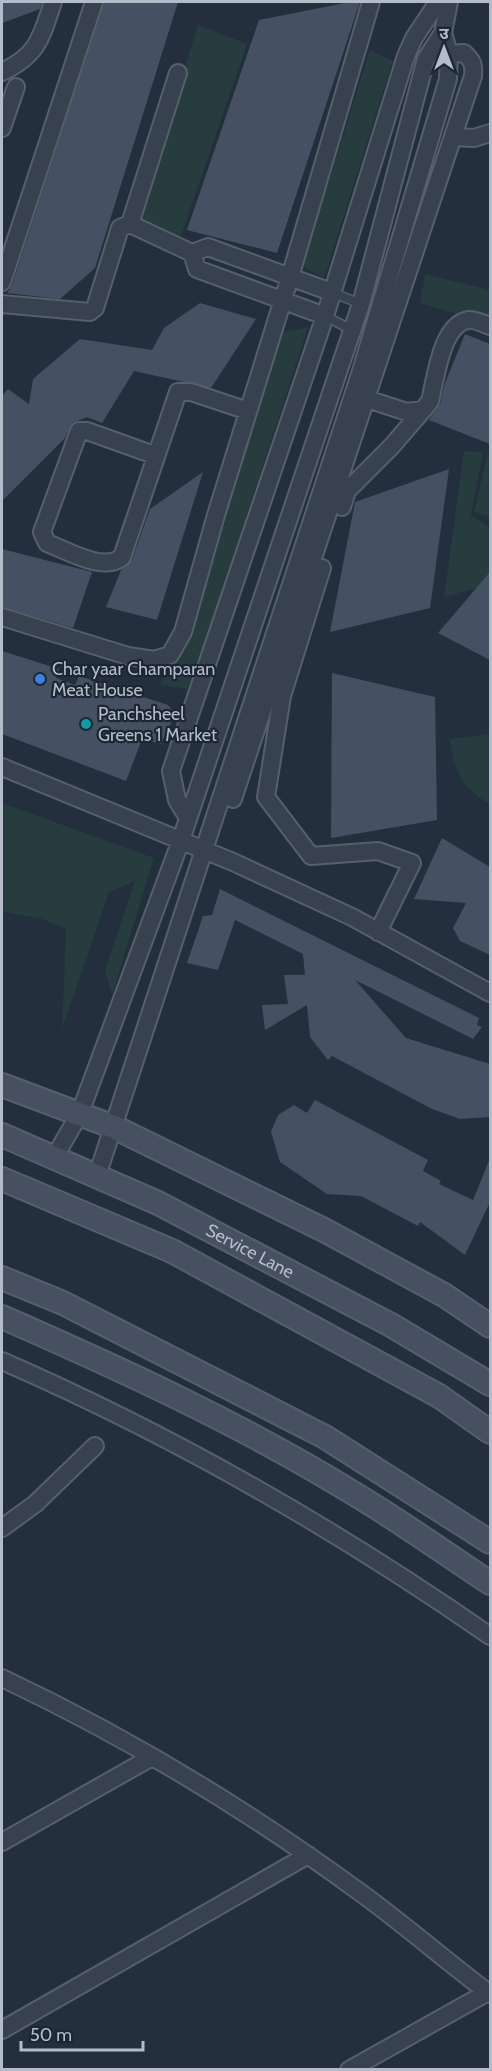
<svg xmlns="http://www.w3.org/2000/svg" width="492" height="2071" viewBox="0 0 492 2071" font-family="Cabin,'Noto Sans Devanagari',sans-serif">
<style>
.green{fill:#263c3f}
.building{fill:#455162}
.lines{fill:none;stroke-linecap:round;stroke-linejoin:round}
.lane-casing{stroke:#565f6c;stroke-width:11}
.street-casing{stroke:#565f6c;stroke-width:20}
.secondary-casing{stroke:#565f6c;stroke-width:26}
.lane{stroke:#38414e;stroke-width:8}
.street{stroke:#38414e;stroke-width:16}
.secondary{stroke:#465061;stroke-width:22}
.shop-dot{fill:#3f7fe0;stroke:#1d2633;stroke-width:2}
.culture-dot{fill:#0f9aa8;stroke:#1d2633;stroke-width:2}
.labels{text-anchor:middle;stroke-width:4.5;stroke-linejoin:round;paint-order:stroke}
.poi-label{font-size:18px;fill:#b4bcc9;stroke:#1d2633;text-anchor:start}
.street-label{font-size:18px;fill:#b4bcc9;stroke:#1d2633}
</style>
<rect width="100%" height="100%" fill="#242f3e"/>
<path class="green" d="M198 25 247 44 181 236 137 221Z
M370 50 393 61 324 278 302 266Z
M425 274 490 290V323L420 303Z
M308 327 190 689 159 685 185 643 282 332Z
M464 451 483 452 471 515 490 528V584L444 597Z
M488 453 490 456V516L474 512Z
M490 734V804C461 788 455 771 449 739Z
M2 803 154 858 112 995 105 970 135 881 109 892 62 1029 66 929 42 919 2 911Z"/>
<path class="building" d="M2 2H42L40 9 2 23Z
M104 2H178L95 268 60 299 7 293 12 285Z
M350 2H360L277 253 187 230 259 20Z
M200 303 256 319 211 388 134 371 102 423 87 417 72 423 65 438 2 501V396L8 389 29 404 33 379 80 339 152 350 164 328Z
M465 334 490 344V444L429 420 440 404 445 383Z
M449 469 430 608 330 632 355 502Z
M203 472 157 620 106 607 121 570 132 560 150 509Z
M2 549 92 572 73 628 2 607Z
M490 572V660L438 633Z
M2 651 59 669 56 678 75 685 79 676 168 705 175 714 161 744 142 739 126 781 2 734Z
M332 673 435 697 437 820 331 838Z
M442 838 490 867V955L460 941 453 928 466 903 414 899Z
M220 889 479 1018 477 1025 482 1027 473 1039 355 980 406 1038 490 1064V1117L460 1119 432 1109 332 1056 328 1060 310 1037 307 1005 265 1030 262 1005 288 1004 284 975H305L303 954 235 920 218 970 187 963 203 916 212 915Z
M315 1100 428 1160 423 1171 441 1181 439 1184 473 1200 490 1158V1202L465 1255 420 1222 418 1226 361 1196 327 1194 280 1162 271 1132 278 1115 294 1105 307 1113Z"/>
<g class="lines">
<defs>
<path id="lane" d="M331 292 361 304
M325 316 352 330"/>
<path id="street" d="M2 72C38 55 41 38 53 2
M2 128 16 87
M454 137 474 138 490 133
M130 224 178 73
M192 253 197 269 325 316
M2 282 94 2
M2 304 90 312 95 308 120 228 130 224 192 253 208 247 331 292
M367 399 407 412 423 410 430 401C436 378 441 325 468 320 475 319 484 324 490 326
M154 455 87 431H79L42 532 47 543C66 550 104 573 122 557L178 392H191L248 411
M342 507 347 491 391 447 423 410
M322 568 282 696 266 797 311 856 378 851 412 863 378 932
M2 617 128 656 154 660 170 655 183 632 216 515 290 277 371 2
M2 767 233 862 352 917 490 993
M233 799 473 76C474 65 473 61 464 53L449 54
M188 818 177 800 171 771 325 316 406 56 414 38 438 2
M54 1158 80 1113 181 840 361 304 426 59 443 33 449 2
M97 1176 361 371 448 79 449 54 443 33
M2 1361C174 1436 336 1529 490 1636
M2 1528 35 1504 95 1446
M2 1678C127 1737 249 1811 361 1893 405 1925 446 1961 490 1994
M2 1842 152 1757
M2 2030 308 1855
M349 2070 488 1992"/>
<g id="secondary">
<path d="M2 1085 114 1127 324 1230 444 1295 490 1326"/>
<path id="s1" d="M2 1135 158 1203 391 1325 490 1384"/>
<path d="M2 1179 172 1251 439 1396 490 1432"/>
<path d="M2 1278 63 1303 325 1437 490 1542"/>
<path d="M2 1317C123 1370 245 1426 358 1496 403 1523 446 1554 490 1583"/>
</g>
</defs>
<use href="#lane" class="lane-casing"/>
<use href="#street" class="street-casing"/>
<use href="#secondary" class="secondary-casing"/>
<use href="#lane" class="lane"/>
<use href="#street" class="street"/>
<use href="#secondary" class="secondary"/>
</g>
<circle class="shop-dot" cx="40" cy="679" r="6"/>
<circle class="culture-dot" cx="86" cy="724" r="6"/>
<g class="labels">
<g class="poi-label">
<text x="52" y="675">Char yaar Champaran<tspan x="52" dy="21">Meat House</tspan></text>
<text x="98" y="720">Panchsheel<tspan x="98" dy="21">Greens 1 Market</tspan></text>
</g>
<g class="street-label">
<text dy="6" stroke="none"><textPath href="#s1" startOffset="274">Service Lane</textPath></text>
</g>
</g>
<rect width="492" height="2071" fill="none" stroke="#b4bcc9" stroke-width="6"/>
<g transform="translate(444 48)" stroke="#1d2633" stroke-width="4.5" paint-order="stroke">
<path d="M0-4.5L10 22L0 15L-10 22Z" fill="#b4bcc9"/>
<text y="-9" font-size="16" font-weight="bold" text-anchor="middle" fill="#b4bcc9">उ</text>
</g>
<path d="M21 2041v9h122v-9" fill="none" stroke="#b4bcc9" stroke-width="3"/>
<text x="30" y="2041" font-size="18" fill="#b4bcc9" stroke="#1d2633" stroke-width="4.5" paint-order="stroke">50 m</text>
</svg>
